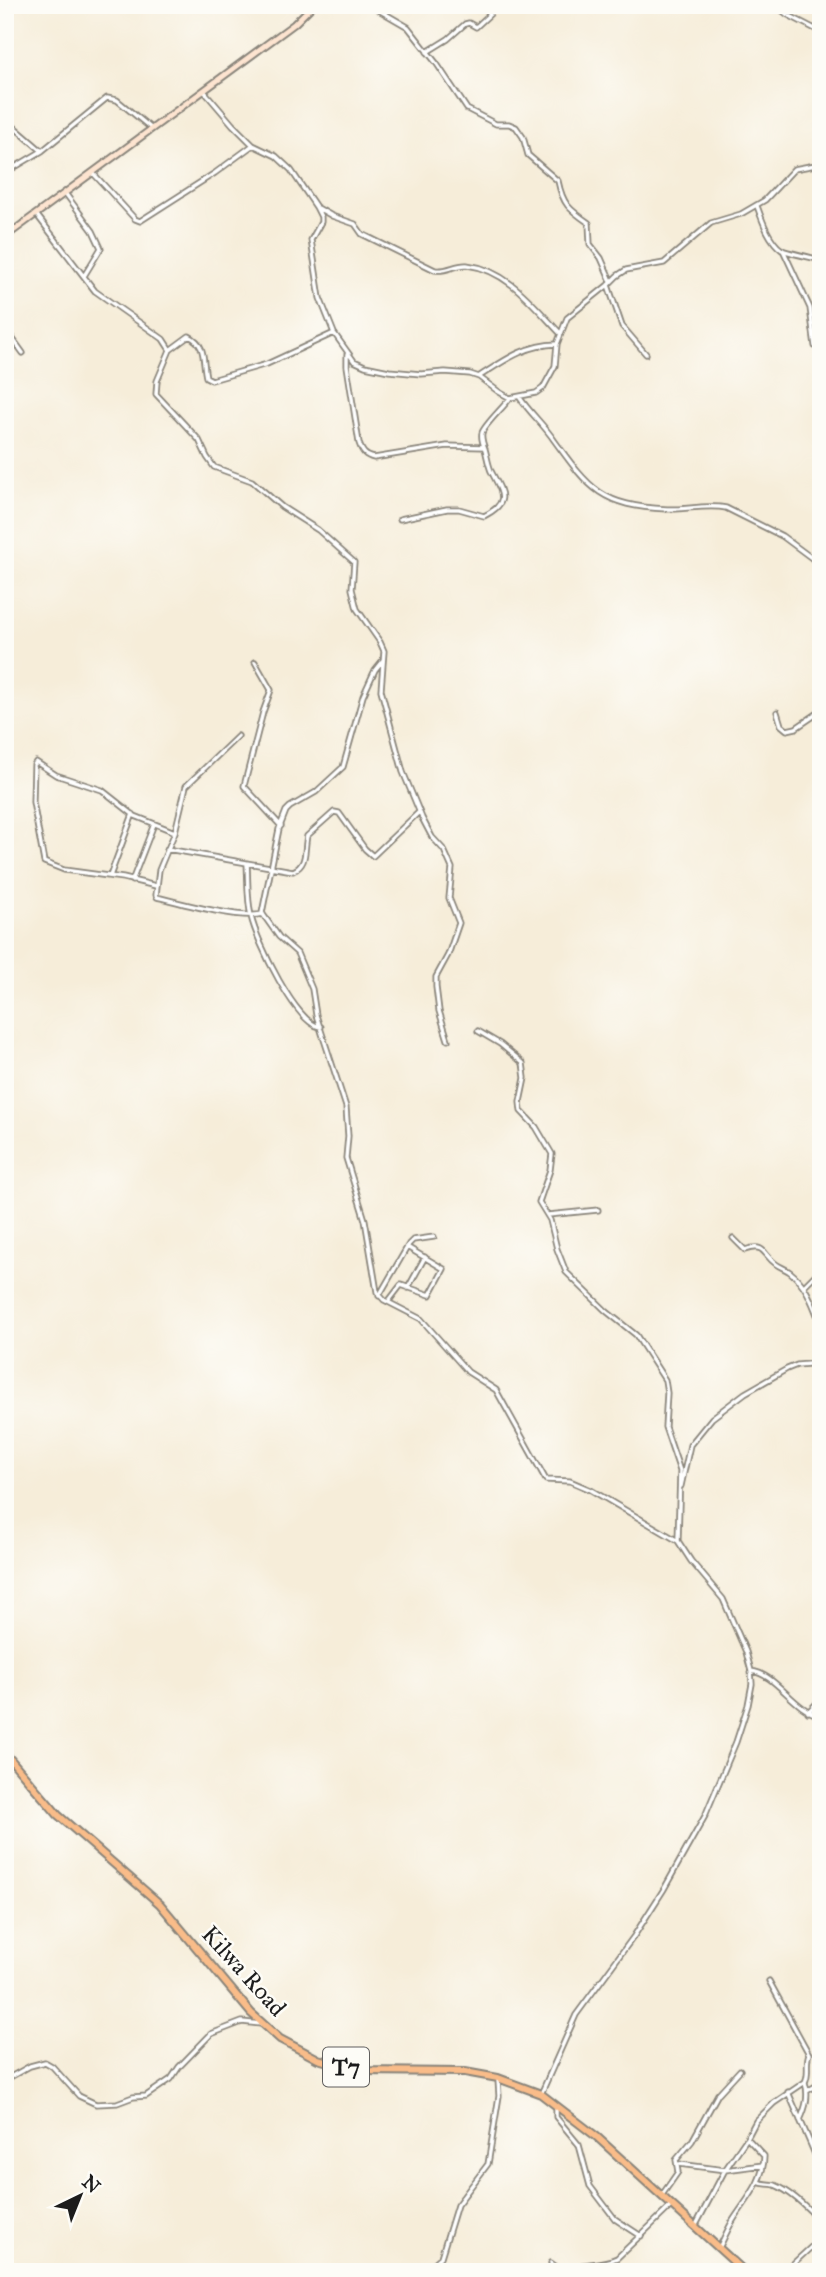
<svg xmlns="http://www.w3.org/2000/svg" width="826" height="2277" viewBox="0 0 826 2277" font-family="'IM FELL Great Primer',serif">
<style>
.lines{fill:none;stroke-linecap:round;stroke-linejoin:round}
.minor-casing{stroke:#89847a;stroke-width:7}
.secondary-casing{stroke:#89847a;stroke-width:9}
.trunk-casing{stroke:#89847a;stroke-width:10}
.minor{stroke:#fff;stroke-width:3.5}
.secondary{stroke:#fde4d0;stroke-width:5}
.trunk{stroke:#f9bc89;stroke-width:6}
.labels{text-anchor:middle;stroke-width:5;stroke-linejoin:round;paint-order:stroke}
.shield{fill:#fdfcf7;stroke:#605f5e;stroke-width:2}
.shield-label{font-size:23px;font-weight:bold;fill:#1c1c1c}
.street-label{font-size:24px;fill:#1c1c1c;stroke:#fdfcf7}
</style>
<rect width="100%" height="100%" fill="#fdfcf7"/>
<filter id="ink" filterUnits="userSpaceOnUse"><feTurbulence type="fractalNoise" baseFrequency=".0143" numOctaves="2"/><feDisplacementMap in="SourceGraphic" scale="14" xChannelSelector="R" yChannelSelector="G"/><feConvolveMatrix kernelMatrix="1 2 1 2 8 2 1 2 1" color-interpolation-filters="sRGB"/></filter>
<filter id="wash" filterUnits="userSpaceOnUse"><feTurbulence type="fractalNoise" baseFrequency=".00686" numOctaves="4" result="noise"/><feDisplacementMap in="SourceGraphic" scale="28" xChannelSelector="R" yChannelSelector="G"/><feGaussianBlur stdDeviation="1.57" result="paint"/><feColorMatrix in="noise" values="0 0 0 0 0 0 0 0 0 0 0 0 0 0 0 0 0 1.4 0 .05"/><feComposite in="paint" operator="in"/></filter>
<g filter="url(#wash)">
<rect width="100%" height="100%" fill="#f6edd9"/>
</g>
<g filter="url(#ink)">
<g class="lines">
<defs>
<path id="minor" d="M370 5 408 27 437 64 467 109 496 124H509L516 127 523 137 528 155 558 181C563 205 569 209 589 223L590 244 601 258 611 281
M775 5 788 15 821 32
M427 52 448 39 465 24 469 23 476 27 490 14 483 5
M204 91 233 125 253 145 276 156 291 170 316 207 321 217V222L311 240 320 298 334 333 354 361 365 366 389 371 421 374 445 372 470 374 479 377 499 392 510 398 536 393 543 388 555 366 557 344 567 318 608 285 617 276 626 270 664 263 711 223 741 214 765 200 794 169 821 164
M5 119 42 151
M5 173 42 151 107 98 117 100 152 129
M93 173 135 219 140 221 215 173 253 145
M65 193 93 231 101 248 84 276
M757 206C762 220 769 241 782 250 786 252 813 258 821 260
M318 208 332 216 355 224 362 234 435 270C447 272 456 264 467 265 508 270 534 306 560 333
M36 214 95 291 163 339 170 350 157 381 156 394 199 440 207 457 214 467 252 481 282 507 318 530 354 562 352 589 357 609 380 642 384 651 381 690 403 772 422 818 432 837 444 850 452 868 449 898 459 923 448 955 436 977V987L439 1011 448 1040
M783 250 810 308 815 346
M608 285 622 326 646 354
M5 328 23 353
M170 350 189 336C207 345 202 360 206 377L212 380 267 364 334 333
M347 354V366L359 443C362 452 365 456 374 458L447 446 484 447
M480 376C505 360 525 345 557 344
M520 398C530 413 544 425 554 440 590 490 602 506 667 509 686 510 707 504 726 508L782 536 821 565
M400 519 447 509H459L484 516C512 502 501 491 491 471 488 464 487 456 485 449 483 444 481 438 482 433 484 425 504 407 510 398
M383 660 375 670 363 696 343 767 316 792 290 807 286 811 279 829 262 913 279 937 297 953 312 989 316 1015 346 1107 348 1136 346 1158 365 1220 377 1292 384 1300 421 1319 468 1372 496 1390 546 1480 570 1481 591 1490 678 1541 691 1561 723 1599 746 1652 751 1671 752 1684 748 1705 736 1742 705 1816 664 1889 634 1936 576 2015 541 2094
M255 662 271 690 263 712 244 786 281 826
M777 712 781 725 787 730 796 728 821 711
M238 736 186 786 175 832 159 870 156 895 157 897C180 903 242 920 263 914
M167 849 293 871C308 865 304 849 307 836L334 812 339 813 365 849 373 856 419 812
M247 863C248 880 247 899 251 916 256 940 297 1026 321 1027
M110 876 133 814
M132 881 154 824
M156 886 123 878 64 870 44 862 33 802 34 765 36 762 56 775 102 790 135 816 175 832
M478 1031 500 1044 523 1063 525 1078 520 1102 521 1111 536 1127 552 1154 550 1170 539 1202 550 1220 557 1249 566 1272 606 1311 636 1335 665 1380 667 1393 665 1427 680 1471 678 1541
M548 1215 598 1210
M733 1238 745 1250C766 1243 762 1254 776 1264 780 1267 786 1269 790 1272 808 1286 812 1304 821 1324
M805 1285 821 1269
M408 1288 425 1257
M379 1296 409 1244 413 1240 434 1237
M388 1302 401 1285 430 1295 444 1269 407 1247
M681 1486 690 1445 712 1418 745 1393 787 1369 797 1365 821 1363
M751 1671C777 1674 793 1710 821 1716
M808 1712 821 1699
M5 2080 30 2066 45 2062 52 2066 79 2096 96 2104 117 2103 133 2097 146 2096 171 2079 179 2067 211 2034 242 2022 261 2024
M807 2091 821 2083
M788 2092 821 2168
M556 2106V2117L579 2145 590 2186 615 2219 641 2236
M800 2120C806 2107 809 2096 805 2082
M679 2164 725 2170 763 2165
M758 2182C764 2185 768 2183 775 2185 792 2192 809 2209 821 2222
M662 2195 678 2172 676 2160 692 2141 718 2094 740 2070
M696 2225 725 2170 747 2138 756 2121 774 2103 805 2082C810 2073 805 2063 809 2054L769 1981
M719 2248C724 2239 728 2228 734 2219 747 2199 764 2181 764 2156L747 2138
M551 2263 563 2272
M560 2270C579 2263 599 2266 617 2258L671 2206
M424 2272 441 2257 457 2205 488 2164 499 2096 498 2080
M784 2272 821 2238"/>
<path id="secondary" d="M5 237 294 24 313 5"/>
<path id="trunk" d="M5 1753 58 1815 160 1904 251 2013 280 2039 318 2059 359 2071 465 2072 498 2078 541 2094 597 2137 745 2272"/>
</defs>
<use href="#minor" class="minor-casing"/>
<use href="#secondary" class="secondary-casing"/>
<use href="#trunk" class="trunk-casing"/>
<use href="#minor" class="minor"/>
<use href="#secondary" class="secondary"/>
<use href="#trunk" class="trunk"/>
</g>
</g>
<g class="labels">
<rect class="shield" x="323" y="2047.5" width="46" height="39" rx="5"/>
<g class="shield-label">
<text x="346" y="2075">T7</text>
</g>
<g class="street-label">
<text transform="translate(244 1971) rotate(48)" y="8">Kilwa Road</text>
</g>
</g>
<rect width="826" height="2277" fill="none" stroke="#fdfcf7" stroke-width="28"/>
<g transform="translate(80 2196) rotate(43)" stroke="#fdfcf7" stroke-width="5" paint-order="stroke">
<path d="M0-5L12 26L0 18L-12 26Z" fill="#1c1c1c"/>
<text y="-10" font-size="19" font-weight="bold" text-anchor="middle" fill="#1c1c1c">N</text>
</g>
</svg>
